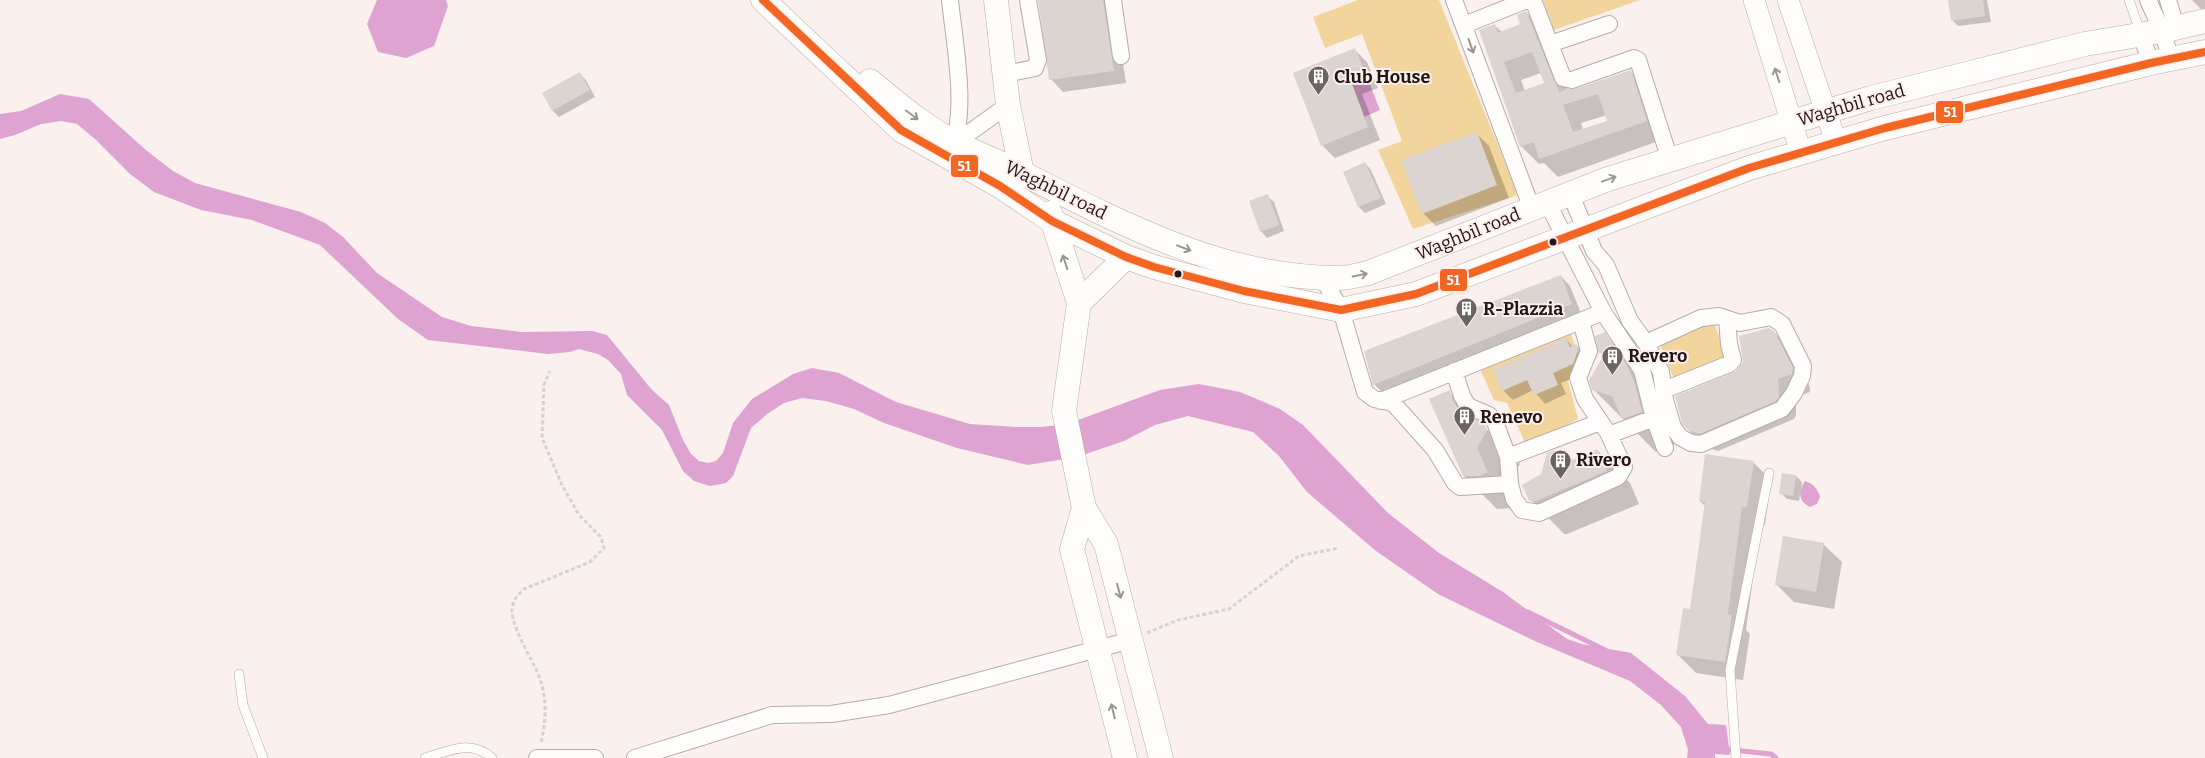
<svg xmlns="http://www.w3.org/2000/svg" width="2205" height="758" viewBox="0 0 2205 758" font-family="Bitter,serif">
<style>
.green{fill:#f2d49d}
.water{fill:#dea3d0}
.shadow{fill:#0003;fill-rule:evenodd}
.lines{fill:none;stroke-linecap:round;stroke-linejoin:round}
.stream{stroke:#dea3d0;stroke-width:5}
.building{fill:#dcd4d1;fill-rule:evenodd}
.service-casing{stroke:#b5adab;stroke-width:10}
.minor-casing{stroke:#b5adab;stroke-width:18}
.tertiary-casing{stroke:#b5adab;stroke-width:22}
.secondary-casing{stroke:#b5adab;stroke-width:25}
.path{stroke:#d6d2d1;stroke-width:3;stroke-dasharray:4 2.5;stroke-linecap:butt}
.service{stroke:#fefdfc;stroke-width:9}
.minor{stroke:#fefdfc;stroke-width:16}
.tertiary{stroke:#fefdfc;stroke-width:21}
.secondary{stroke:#fefdfc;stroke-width:24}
.bus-1-casing{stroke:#feedea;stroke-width:11}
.bus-1{stroke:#f26522;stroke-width:8}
.oneway{stroke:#9a9694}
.bus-dot{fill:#1f1816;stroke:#feedea;stroke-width:2}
.labels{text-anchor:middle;stroke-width:4;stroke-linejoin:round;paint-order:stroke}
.poi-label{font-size:18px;font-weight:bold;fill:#1f1816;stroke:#feedea;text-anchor:start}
.street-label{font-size:18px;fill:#1f1816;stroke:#feedea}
.line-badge{stroke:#feedea;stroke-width:2}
.badge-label{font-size:14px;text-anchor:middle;font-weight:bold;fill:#fff}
</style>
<rect width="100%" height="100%" fill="#faf0ee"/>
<path class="green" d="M1358 0H1439L1518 195 1413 229 1378 150 1402 141 1362 34 1325 48 1313 17Z
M1543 0H1640L1554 30Z
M1713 321 1728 358 1674 379 1659 342Z
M1570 332 1582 363 1568 381 1578 419 1527 447 1507 403 1494 400 1480 369Z"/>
<path class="water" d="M377 0H446L448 6 434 46 406 58 378 52 367 24Z
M1366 75 1380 110 1364 117 1359 103 1331 89Z
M60 94 89 99 147 151 173 171 195 183 301 212 325 223 343 237 377 273 442 317 471 326 522 332 592 331 607 335 652 390 669 405 683 440 691 454 699 461 708 463 716 461 723 453 733 423 752 399 793 374 812 368 839 373 896 402 970 424 1016 427H1042L1067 424 1160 390 1199 384 1240 392 1280 409 1303 425 1388 513 1439 553 1503 592 1567 639 1582 644 1631 653 1685 696 1708 724 1726 725 1730 755 1715 754V758H1687L1688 750 1681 727 1661 705 1630 681 1537 642 1438 594 1376 551 1307 492 1279 456 1253 432 1188 416 1155 425 1124 441 1077 457 1028 465 957 448 884 423 854 409 826 401 802 398 784 403 767 414 751 428 733 476 726 483 710 486 694 481 683 471 662 430 627 395 621 374 608 360 598 354 579 349 570 352 548 354 428 340 398 319 320 245 252 220 201 210 154 192 130 174 95 139 77 124 61 121 41 124 15 135 0 139V114L21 111Z
M1805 481C1814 484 1817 488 1820 497L1817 504 1810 507C1798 501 1798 491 1805 481Z"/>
<path class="shadow" d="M1039 0H1113L1126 83 1063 92 1051 79Z
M1950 0H1987L1991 22 1958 26 1952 20Z
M2192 0H2205V13Z
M1526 12 1544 30 1568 90 1576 91 1630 71 1648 89 1664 139 1558 177 1544 163 1539 164 1521 146 1494 25 1502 32 1522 25ZM1541 73 1545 84 1525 91 1521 80ZM1607 115 1609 121 1583 130 1581 123Z
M1355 50 1367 62 1378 88 1362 94 1380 140 1335 158 1322 145Z
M580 74 586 80 595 97 559 117 553 111Z
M1476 133 1489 146 1509 198 1436 226 1423 213Z
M1365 163 1371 170 1386 204 1365 213 1359 207 1345 172Z
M1267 196 1274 202 1284 231 1267 238 1261 231Z
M1561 276 1570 286 1581 313 1384 394 1375 385 1365 352Z
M1774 332 1792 351 1810 387V392L1796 397V415L1794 419 1718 451 1706 447 1688 429Z
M1604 334 1637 367 1668 419 1674 445 1656 452 1593 389 1604 357 1600 352Z
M1566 339 1573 347 1576 345 1586 355 1582 374 1561 383 1566 394 1545 404 1533 390 1513 400 1503 390Z
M1449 392 1516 458 1520 464 1509 481 1513 508 1497 509 1464 476 1430 400Z
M1597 450 1630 483 1639 504 1567 534H1564L1531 500 1572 461Z
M1753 462 1771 480 1765 525 1760 524 1746 630 1750 634 1743 680 1696 673 1678 655 1691 610 1705 506 1700 501Z
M1796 476 1802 482 1799 501 1787 499 1781 493Z
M1823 544 1842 562 1834 609 1794 602 1776 584Z"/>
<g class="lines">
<path class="stream" d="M1528 612 1605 650
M1723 749 1771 754 1776 758"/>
</g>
<path class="building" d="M1038 0H1103L1114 71 1049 80Z
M1948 0H1983L1985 16 1951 21Z
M1526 11 1559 92 1567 89H1575L1631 70 1647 121 1539 159 1534 142 1520 147 1479 30 1495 24 1498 33 1520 24 1517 15ZM1532 52 1544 83 1516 93 1504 62ZM1598 94 1607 121 1573 132 1563 105Z
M1355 48 1366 75 1351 81 1368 127 1321 146 1293 73Z
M580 72 590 90 552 111 542 93Z
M1477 132 1497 185 1422 214 1401 160Z
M1365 162 1381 198 1358 207 1343 172Z
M1268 194 1279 225 1260 232 1249 201Z
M1561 275 1572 304 1373 385 1364 351Z
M1769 328 1774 331 1793 368 1792 374 1778 379 1779 397 1776 401 1699 434 1687 429 1682 423 1675 396 1736 371 1743 362 1739 336Z
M1605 332 1628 367 1635 384 1642 412 1622 419 1612 396 1592 390 1589 380 1608 348 1598 353 1595 336Z
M1566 338 1570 347 1577 344 1578 350 1573 364 1553 373 1558 385 1534 395 1527 380 1502 391 1493 370Z
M1450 390 1453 401 1463 416 1483 423 1487 430 1477 448 1488 472 1480 476H1463L1429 399Z
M1597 449 1607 471 1533 502 1529 501 1522 485 1541 474 1547 453 1555 450 1573 460Z
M1705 454 1754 461 1747 507H1742L1728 614 1732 615 1725 662 1676 655 1683 608 1690 609 1705 502 1699 501Z
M1782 473 1796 475 1793 496 1779 494Z
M1783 536 1824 543 1816 592 1775 585Z"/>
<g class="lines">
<defs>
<path id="service" d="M2129 0 2141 34
M239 674 243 705 263 758
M425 758C449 751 471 739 492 758
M1736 758 1730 670 1769 473"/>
<path id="minor" d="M950 0C954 41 969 115 950 151
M1113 0 1121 56
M1454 0 1532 209
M1533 0 1563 78 1572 80 1634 58 1638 60 1670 160
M2148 0 2162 31 2171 59
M2168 0 2176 27
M1464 25 1527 0
M2141 35 2151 63
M1550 44 1609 24
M1005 74 1035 68 1038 60 1028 0
M955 143 1008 105
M1571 195 1594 251 1606 265 1630 321 1646 343 1661 372 1665 400 1673 427 1680 437 1691 443 1701 444 1782 409 1794 393 1802 376 1803 366 1782 324 1771 317 1740 323 1719 316 1701 318 1646 343
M1322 277 1341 310 1365 392 1374 399 1393 403 1435 450 1455 483 1460 487 1510 484 1514 499 1522 510 1539 513 1618 477 1624 467 1609 435 1654 418 1642 370 1603 312 1548 204
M1581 321 1589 351 1578 378 1585 399 1606 430
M1454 371 1462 396 1468 406 1489 415 1495 422 1508 457
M1664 390 1729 364 1733 360 1729 344 1727 319
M1381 401 1603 312
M1654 418 1665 448
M1510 484 1508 457 1600 422
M537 758H595
M635 758 772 715 831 714 889 705 1131 640"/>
<path id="tertiary" d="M1754 0 1801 153
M1788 0 1836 142"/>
<path id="secondary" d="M763 0 901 130 1000 186 1052 221 1126 257 1154 267 1244 291 1341 310 1416 294 1749 168 1885 128 2151 63 2205 52
M996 0 1008 105 1022 173
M870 81C897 103 924 127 956 143 979 155 1005 164 1028 176 1124 225 1228 279 1339 278 1348 278 1359 275 1368 273L1608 179 1792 122 1871 98 2085 44 2162 31 2205 21
M1050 213 1079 303 1064 411 1084 508 1106 544 1161 758
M1079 303 1126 257
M1084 508 1072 549 1125 758"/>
</defs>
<use href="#service" class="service-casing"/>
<use href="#minor" class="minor-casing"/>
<use href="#tertiary" class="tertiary-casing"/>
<use href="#secondary" class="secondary-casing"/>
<path class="path" d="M1147 633 1178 620 1229 609 1299 556 1339 548
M541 742C546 722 547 702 541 682 536 663 506 622 513 604 515 597 520 593 524 589L590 562 604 548 601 537 579 515 562 485 542 438 544 385 550 371"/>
<use href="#service" class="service"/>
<use href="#minor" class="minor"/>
<use href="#tertiary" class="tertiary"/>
<use href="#secondary" class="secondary"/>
<defs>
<path id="bus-1" d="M763 0 901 130 1000 186 1052 221 1126 257 1154 267 1244 291 1341 310 1416 294 1749 168 1885 128 2151 63 2205 52"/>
</defs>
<use href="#bus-1" class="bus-1-casing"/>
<use href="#bus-1" class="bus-1"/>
</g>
<defs><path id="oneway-shaft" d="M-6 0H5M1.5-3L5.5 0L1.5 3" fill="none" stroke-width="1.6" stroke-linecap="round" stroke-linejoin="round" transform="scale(1.25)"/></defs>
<g class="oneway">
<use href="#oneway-shaft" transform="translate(1471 46) rotate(70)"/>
<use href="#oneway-shaft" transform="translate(1777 75) rotate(-108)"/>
<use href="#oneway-shaft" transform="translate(912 115) rotate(37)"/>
<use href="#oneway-shaft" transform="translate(1609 179) rotate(-20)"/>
<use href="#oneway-shaft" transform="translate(1184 248) rotate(21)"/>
<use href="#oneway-shaft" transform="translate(1065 262) rotate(-108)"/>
<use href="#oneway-shaft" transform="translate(1360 275) rotate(-11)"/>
<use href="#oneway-shaft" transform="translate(1119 591) rotate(75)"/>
<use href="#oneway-shaft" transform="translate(1113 711) rotate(-104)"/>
</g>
<defs>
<symbol id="building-pin" viewBox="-11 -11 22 30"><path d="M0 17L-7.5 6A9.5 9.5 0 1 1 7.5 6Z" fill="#6c6462" stroke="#feedea"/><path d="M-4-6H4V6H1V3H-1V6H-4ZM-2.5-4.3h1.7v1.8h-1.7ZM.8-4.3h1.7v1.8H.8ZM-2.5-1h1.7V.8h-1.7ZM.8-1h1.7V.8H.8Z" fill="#fff"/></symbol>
</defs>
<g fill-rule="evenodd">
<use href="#building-pin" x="1306" y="64" width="25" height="34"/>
<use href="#building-pin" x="1454" y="296" width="25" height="34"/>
<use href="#building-pin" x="1600" y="344" width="25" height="34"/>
<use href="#building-pin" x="1452" y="404" width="25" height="34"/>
<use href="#building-pin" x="1548" y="448" width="25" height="34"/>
</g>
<g class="bus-dot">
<circle cx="1553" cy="242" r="4.5"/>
<circle cx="1178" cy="274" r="4.5"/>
</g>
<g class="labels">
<g class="poi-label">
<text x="1334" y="83">Club House</text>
<text x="1483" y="315">R-Plazzia</text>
<text x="1628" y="362">Revero</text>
<text x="1480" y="423">Renevo</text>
<text x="1576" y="466">Rivero</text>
</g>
<g class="street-label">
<text transform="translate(1851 105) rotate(-16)" y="6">Waghbil road</text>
<text transform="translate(1056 190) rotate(26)" y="6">Waghbil road</text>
<text transform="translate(1468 234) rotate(-22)" y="6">Waghbil road</text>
</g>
</g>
<g class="line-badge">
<rect x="1935" y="100" width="29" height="24" rx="5" fill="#f26522"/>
<rect x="950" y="154" width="29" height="24" rx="5" fill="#f26522"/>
<rect x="1439" y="268" width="29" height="24" rx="5" fill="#f26522"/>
</g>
<g class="badge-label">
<text x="1950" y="117">51</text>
<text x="964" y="171">51</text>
<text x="1453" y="285">51</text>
</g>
</svg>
